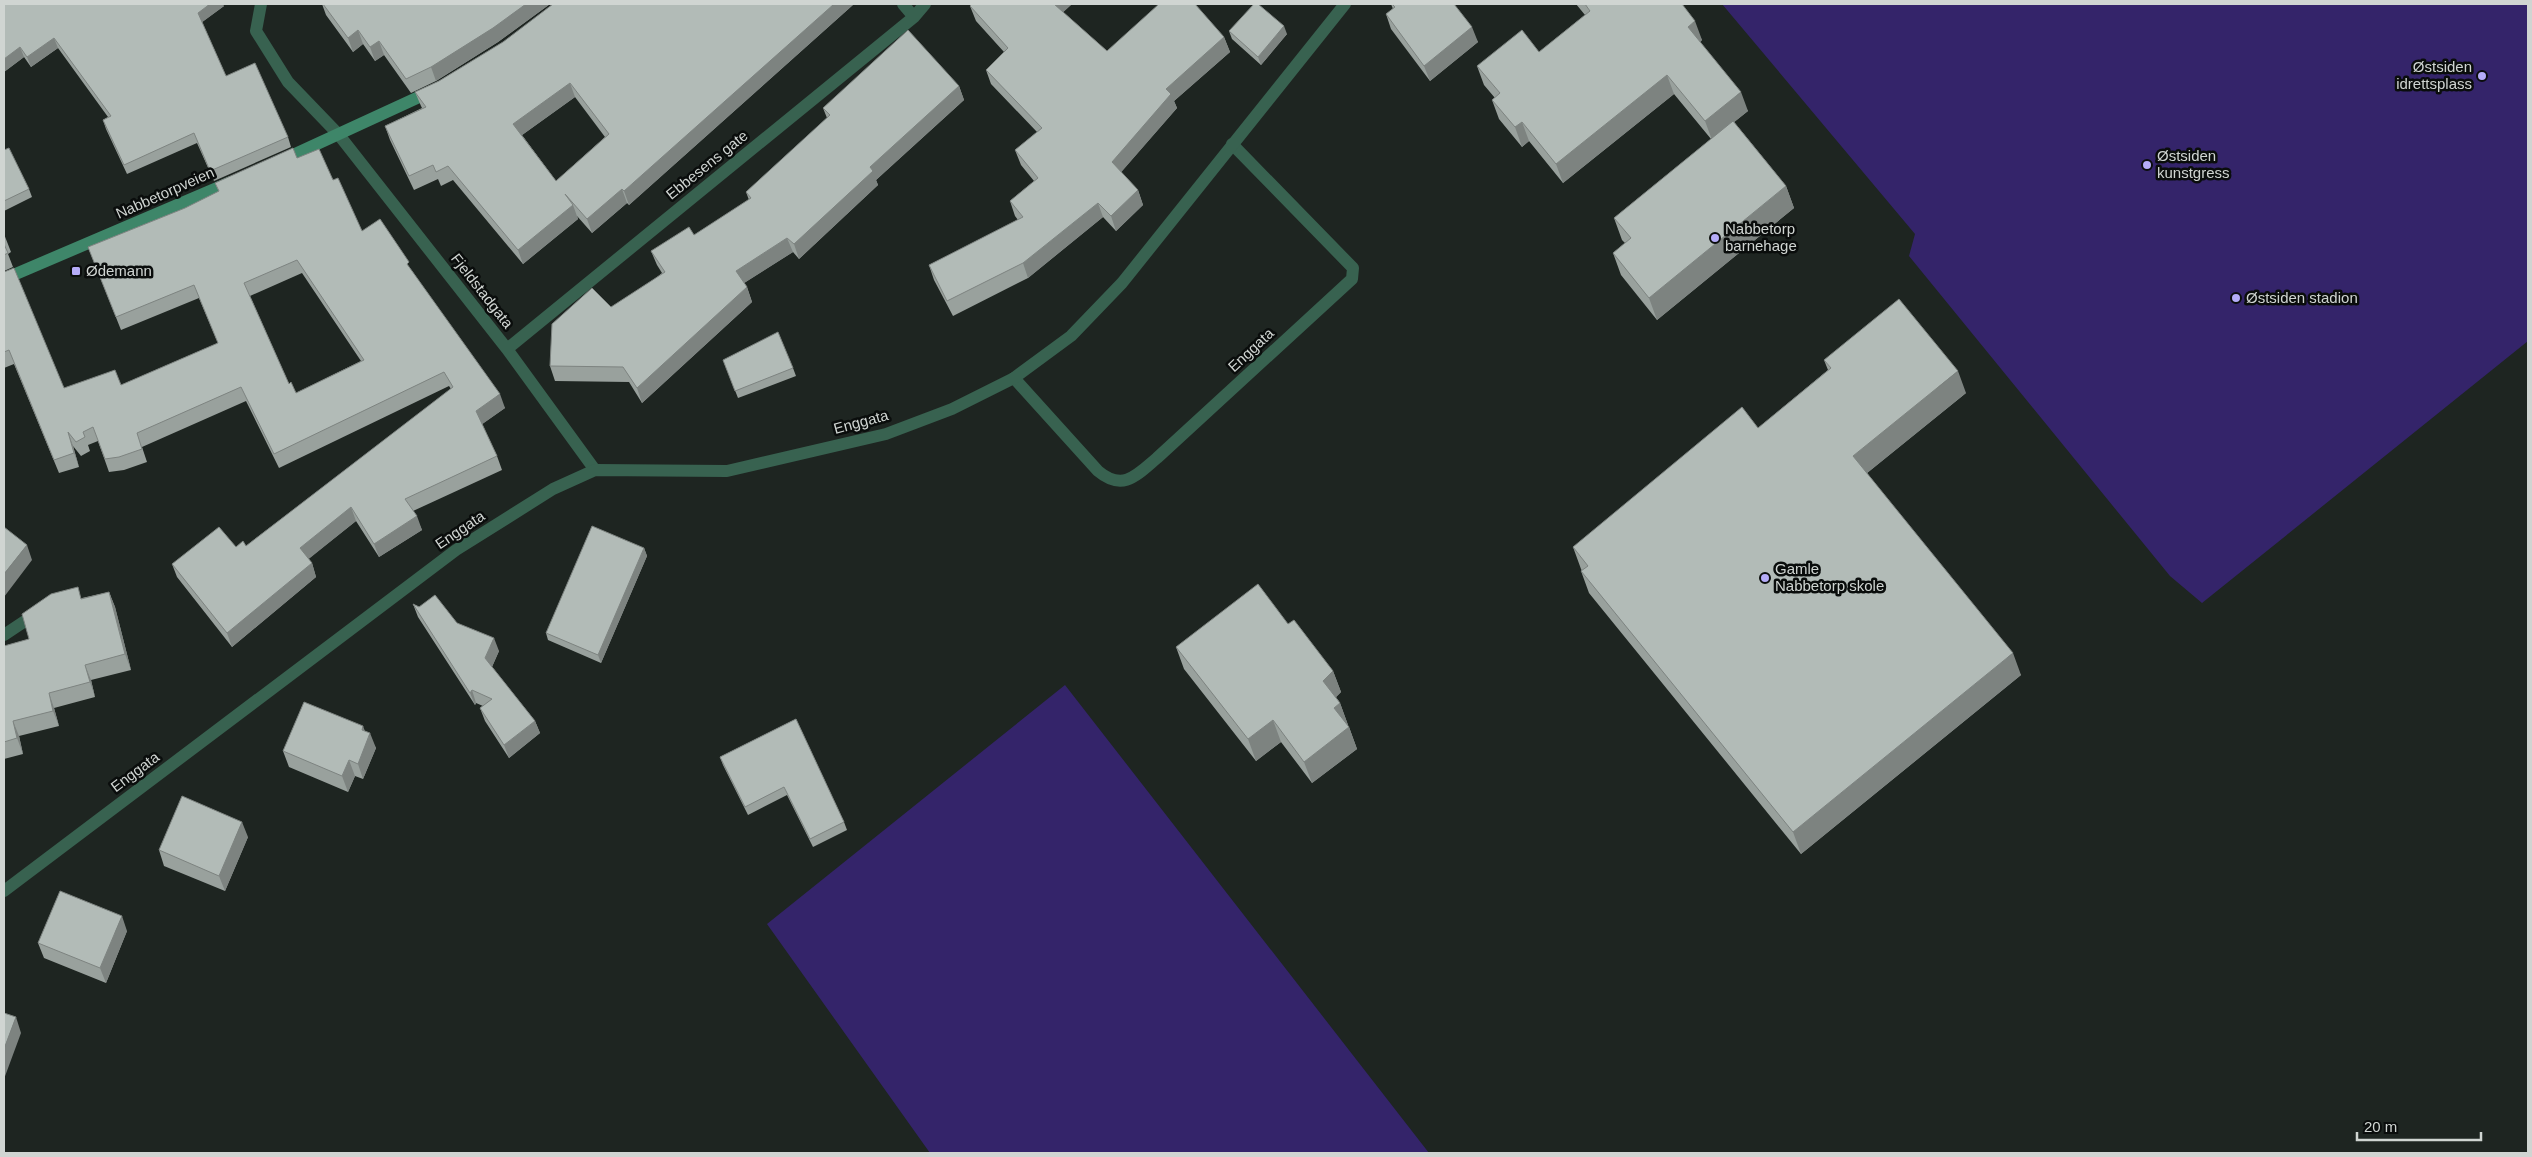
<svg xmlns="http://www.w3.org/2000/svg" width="2532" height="1157" viewBox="0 0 2532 1157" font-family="Helvetica,sans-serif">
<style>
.green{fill:#34246a}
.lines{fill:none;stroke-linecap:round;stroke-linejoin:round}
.minor{stroke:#386250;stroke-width:12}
.tertiary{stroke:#386250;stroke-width:12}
.secondary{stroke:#3e8669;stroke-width:12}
.wall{fill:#99a19d;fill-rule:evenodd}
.shaded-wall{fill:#7d8380}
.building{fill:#b2bbb7;stroke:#7d8380;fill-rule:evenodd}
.poi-dot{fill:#b5acf8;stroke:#0a0d0c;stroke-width:2}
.labels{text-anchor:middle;stroke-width:5;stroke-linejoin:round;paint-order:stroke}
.poi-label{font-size:15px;fill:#d0d5d2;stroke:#0a0d0c;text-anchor:start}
.street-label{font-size:15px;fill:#d0d5d2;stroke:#0a0d0c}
</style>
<rect width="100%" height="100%" fill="#1e2521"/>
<path class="green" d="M1722 4H2528V341L2202 603 2170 576 1909 256 1915 234Z
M1065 685 1429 1153H930L767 924Z"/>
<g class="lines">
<path class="minor" d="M261 4 256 31 288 82 339 135 507 349 595 470
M903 4 914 17
M507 349 914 17 925 4
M1014 378 1098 471C1123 492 1137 475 1157 458L1352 279 1353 268 1232 144
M4 635 37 613"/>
<path class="tertiary" d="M4 891 456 550 553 489 595 470 727 471 886 434 952 409 1014 378 1071 336 1122 283 1345 4"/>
<path class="secondary" d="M280 161 432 91
M4 279 231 182"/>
</g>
<path class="wall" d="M4 4 224 6 202 22 226 76 288 137 291 147 214 181 197 143 127 174 106 129 103 120 108 117 58 48 31 67 24 57 4 72Z
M322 4H550L498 42 436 81 411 93 384 55 375 61 363 44 353 52 326 15Z
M854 4 629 205 627 203 592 233 577 216 578 219 523 264 453 180 441 186 438 179 414 190 390 140 385 126 422 108 421 106 415 92 439 81 503 42ZM575 97 605 137 556 181 522 135Z
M972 4H1072L1063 12 1107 51 1224 37 1230 52 1174 101 1177 108 1121 172 1138 190 1143 205 1116 231 1103 217 1028 278 953 316 934 280 929 265 1018 220 1015 216 1010 201 1034 181 1021 165 1015 150 1037 132 991 84 986 70 1004 52 976 21 970 6Z
M1391 4H1454L1478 42 1430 81 1391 29 1386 14 1393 9Z
M1576 4H1682L1702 40 1700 42 1748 111 1734 122 1786 186 1794 208 1657 320 1621 275 1613 253 1625 243 1622 240 1614 218 1711 139 1674 94 1563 183 1529 141 1522 147 1499 119 1492 100 1495 98 1484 85 1477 66 1539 52 1585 15Z
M1229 31 1287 34 1261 65 1232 39Z
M959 86 964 100 876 180 878 185 799 259 793 252 744 283 747 287 752 302 642 403 629 382 555 381 550 366 662 273 657 265 651 251 694 235 749 200 746 192 827 118 823 108Z
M4 150 29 189 32 197 4 211Z
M297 158 333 180 362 231 412 271 505 408 482 424 497 456 502 470 413 511 422 530 379 557 356 521 308 559 312 563 316 577 232 647 177 577 172 564 236 547 246 546 451 389 449 386 279 468 246 401 142 447 147 462 124 470 109 472 98 441 88 445 90 451 81 456 73 446 79 467 59 473 14 364 4 368V272L64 388 121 385 218 343 199 298 121 330 88 247 185 208 219 192 215 183ZM302 273 361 361 296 393 289 384 250 296Z
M4 234 11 252 8 254 13 267 4 271Z
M723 360 793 368 796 376 738 398Z
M1824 360 1966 393 1867 473 2021 675 1801 854 1589 593 1581 571H1582L1581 569 1573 547 1758 428 1828 370Z
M644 548 647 556 601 663 548 640 546 633Z
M109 592 115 607 131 670 91 680 95 697 54 708 59 726 19 736 23 754 4 759V646L29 639 82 598Z
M413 604 457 623 499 651 492 667 535 721 540 733 509 758 485 721 480 708 483 706 476 703 475 705 418 617Z
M1288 624 1333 671 1341 692 1336 697 1340 703 1348 725H1347L1349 727 1357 749 1312 783 1281 742 1256 761 1184 669 1176 647Z
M796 719 844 822 847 830 813 847 787 795 748 815 723 765 720 757Z
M365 731 376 748 363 779 355 776 348 792 289 767 283 751Z
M248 837 225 891 164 866 159 850Z
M127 931 106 983 44 958 38 943Z"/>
<path class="shaded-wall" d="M210 4H223L224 6 201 23 198 13Z
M526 4H550L498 42 436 81 431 67Z
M834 4H854L629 205 624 191Z
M1053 4H1072L1058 17Z
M1695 21 1702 40 1695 47 1688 27Z
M1284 26 1287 34 1261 65 1258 57Z
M1472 27 1478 42 1430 81 1424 66Z
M358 30 363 44 353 52 348 38Z
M1224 37 1230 52 1174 101 1177 108 1117 177 1112 162 1166 89Z
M54 38 58 48 31 67 27 57Z
M379 41 384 55 375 61 370 47Z
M20 47 24 57 4 72V59Z
M1667 75 1674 94 1563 183 1556 164Z
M570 83 575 97 518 138 513 124Z
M959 86 964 100 876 180 878 185 799 259 794 244 870 167Z
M1741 92 1748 111 1712 140 1705 121Z
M1522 122 1529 141 1522 147 1515 127Z
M1786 186 1794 208 1657 320 1649 298Z
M622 189 627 203 592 233 587 219Z
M1138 190 1143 205 1116 231 1111 216Z
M1098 203 1103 217 1028 278 1023 263Z
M573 205 578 219 523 264 518 250Z
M787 238 793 252 741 285 736 271Z
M747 287 752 302 642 403 637 388Z
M1958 371 1966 393 1861 478 1853 456Z
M500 394 505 408 481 425 476 411Z
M68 432 73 446 79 467 74 453Z
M351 507 356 521 305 562 300 548Z
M417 516 422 530 379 557 374 544Z
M27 545 32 560 4 597V574Z
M644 548 647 556 601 663 598 655Z
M312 563 316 577 232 647 227 633Z
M109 592 115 607 131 670 125 654Z
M494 638 499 651 490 671 485 658Z
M2013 653 2021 675 1801 854 1793 832Z
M85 665 91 680 95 697 90 682Z
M1333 671 1341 692 1331 702 1323 681Z
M472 690 476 703 475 705 470 693Z
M49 693 54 708 59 726 53 711Z
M1340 703 1348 725 1342 730 1334 708Z
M1273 720 1281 742 1256 761 1248 739Z
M13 721 19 736 23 754 17 738Z
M535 721 540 733 509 758 504 745Z
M363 726 368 739 370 733 376 748 363 779 358 764 362 730Z
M1349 727 1357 749 1312 783 1304 762Z
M349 760 355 776 348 792 342 776Z
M242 822 248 837 225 891 219 876Z
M122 916 127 931 106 983 100 968Z
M16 1017 21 1033 4 1079V1049Z"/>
<path class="building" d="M4 4H210L198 13 226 76 255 63 288 137 210 171 194 133 124 165 103 120 111 116 54 38 27 57 20 47 4 59Z
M323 4H526L493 28 431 67 406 79 379 41 370 47 358 30 348 38Z
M553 4H834L624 191 622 189 587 219 565 194 573 205 518 250 448 166 436 172 433 165 409 176 385 126 426 107 415 92 439 81 503 42ZM570 83 609 134 556 181 513 124Z
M972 4H1054L1107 51 1159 4H1195L1224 37 1166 89 1171 94 1112 162 1138 190 1111 216 1098 203 1023 263 947 301 929 265 1023 217 1010 201 1038 178 1015 150 1042 128 986 70 1008 48 970 6Z
M1254 4H1258L1284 26 1258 57 1229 31Z
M1392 4H1454L1472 27 1424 66 1386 14 1395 7Z
M1585 4H1682L1695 21 1688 27 1741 92 1705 121 1667 75 1556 164 1522 122 1515 127 1492 100 1500 93 1477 66 1522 30 1539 52 1590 11Z
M908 30 959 86 870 167 873 171 794 244 787 238 736 271 747 287 637 388 623 367 550 366 552 324 592 288 611 307 665 272 651 251 689 227 694 235 751 198 746 192 830 115 823 108Z
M1733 121 1786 186 1649 298 1613 253 1631 238 1614 218Z
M9 148 29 189 4 201V150Z
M293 148 297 158 319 149 333 180 338 178 362 231 380 219 409 262 407 264 500 394 476 411 497 456 405 499 417 516 374 544 351 507 300 548 312 563 227 633 172 564 219 527 236 547 243 541 246 546 453 387 444 372 274 454 241 387 137 433 142 449 119 457 105 459 93 427 83 432 85 437 76 442 68 432 74 453 54 460 9 350 4 352V272L14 268 64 388 115 370 121 385 218 343 194 285 116 317 88 247 185 208 219 191 215 183ZM297 260 364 360 296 393 291 382 289 384 244 283Z
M4 244 8 253 4 255Z
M1899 299 1958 371 1853 456 2013 653 1793 832 1581 571 1588 566 1573 547 1742 407 1758 428 1831 368 1824 360Z
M778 332 793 368 735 391 723 360Z
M592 526 644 548 598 655 546 633Z
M4 527 27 545 4 574Z
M1258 584 1288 624 1294 620 1333 671 1323 681 1340 703 1334 708 1349 727 1304 762 1273 720 1248 739 1176 647Z
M78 587 81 599 109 592 125 654 85 665 90 682 49 693 53 711 13 721 17 738 4 742V646L29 639 22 614 51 594Z
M435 595 457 623 494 638 485 658 535 721 504 745 480 708 492 699 472 690 470 693 413 604 419 607Z
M304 702 363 726 362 730 370 733 358 764 349 760 342 776 283 751Z
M796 719 844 822 810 839 784 787 745 807 720 757Z
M182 796 242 822 219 876 159 850Z
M60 891 122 916 100 968 38 943Z
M4 1013 16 1017 4 1049Z"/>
<g class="poi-dot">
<circle cx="2482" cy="76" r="5"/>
<circle cx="2147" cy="165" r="5"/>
<circle cx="1715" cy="238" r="5"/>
<rect x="71" y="266" width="10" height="10" rx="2.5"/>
<circle cx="2236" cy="298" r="5"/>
<circle cx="1765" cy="578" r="5"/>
</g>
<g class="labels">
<g class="poi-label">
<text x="2472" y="72" text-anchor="end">Østsiden<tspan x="2472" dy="17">idrettsplass</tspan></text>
<text x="2157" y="161">Østsiden<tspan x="2157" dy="17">kunstgress</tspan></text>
<text x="1725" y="234">Nabbetorp<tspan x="1725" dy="17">barnehage</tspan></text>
<text x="86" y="276">Ødemann</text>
<text x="2246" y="303">Østsiden stadion</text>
<text x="1775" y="574">Gamle<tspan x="1775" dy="17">Nabbetorp skole</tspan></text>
</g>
<g class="street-label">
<text transform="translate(707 165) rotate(-39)" y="5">Ebbesens gate</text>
<text transform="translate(165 193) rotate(-24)" y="5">Nabbetorpveien</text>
<text transform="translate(482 291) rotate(52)" y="5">Fjeldstadgata</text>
<text transform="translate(1251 350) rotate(-43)" y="5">Enggata</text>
<text transform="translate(861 422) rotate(-15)" y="5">Enggata</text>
<text transform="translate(460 530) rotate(-34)" y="5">Enggata</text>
<text transform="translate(135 772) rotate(-37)" y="5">Enggata</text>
</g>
</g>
<rect width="2532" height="1157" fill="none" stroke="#d0d5d2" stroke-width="10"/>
<path d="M2357 1132v8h124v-8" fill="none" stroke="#d0d5d2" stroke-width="2.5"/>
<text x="2364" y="1132" font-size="15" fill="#d0d5d2" stroke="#0a0d0c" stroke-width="4" paint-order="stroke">20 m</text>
</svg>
